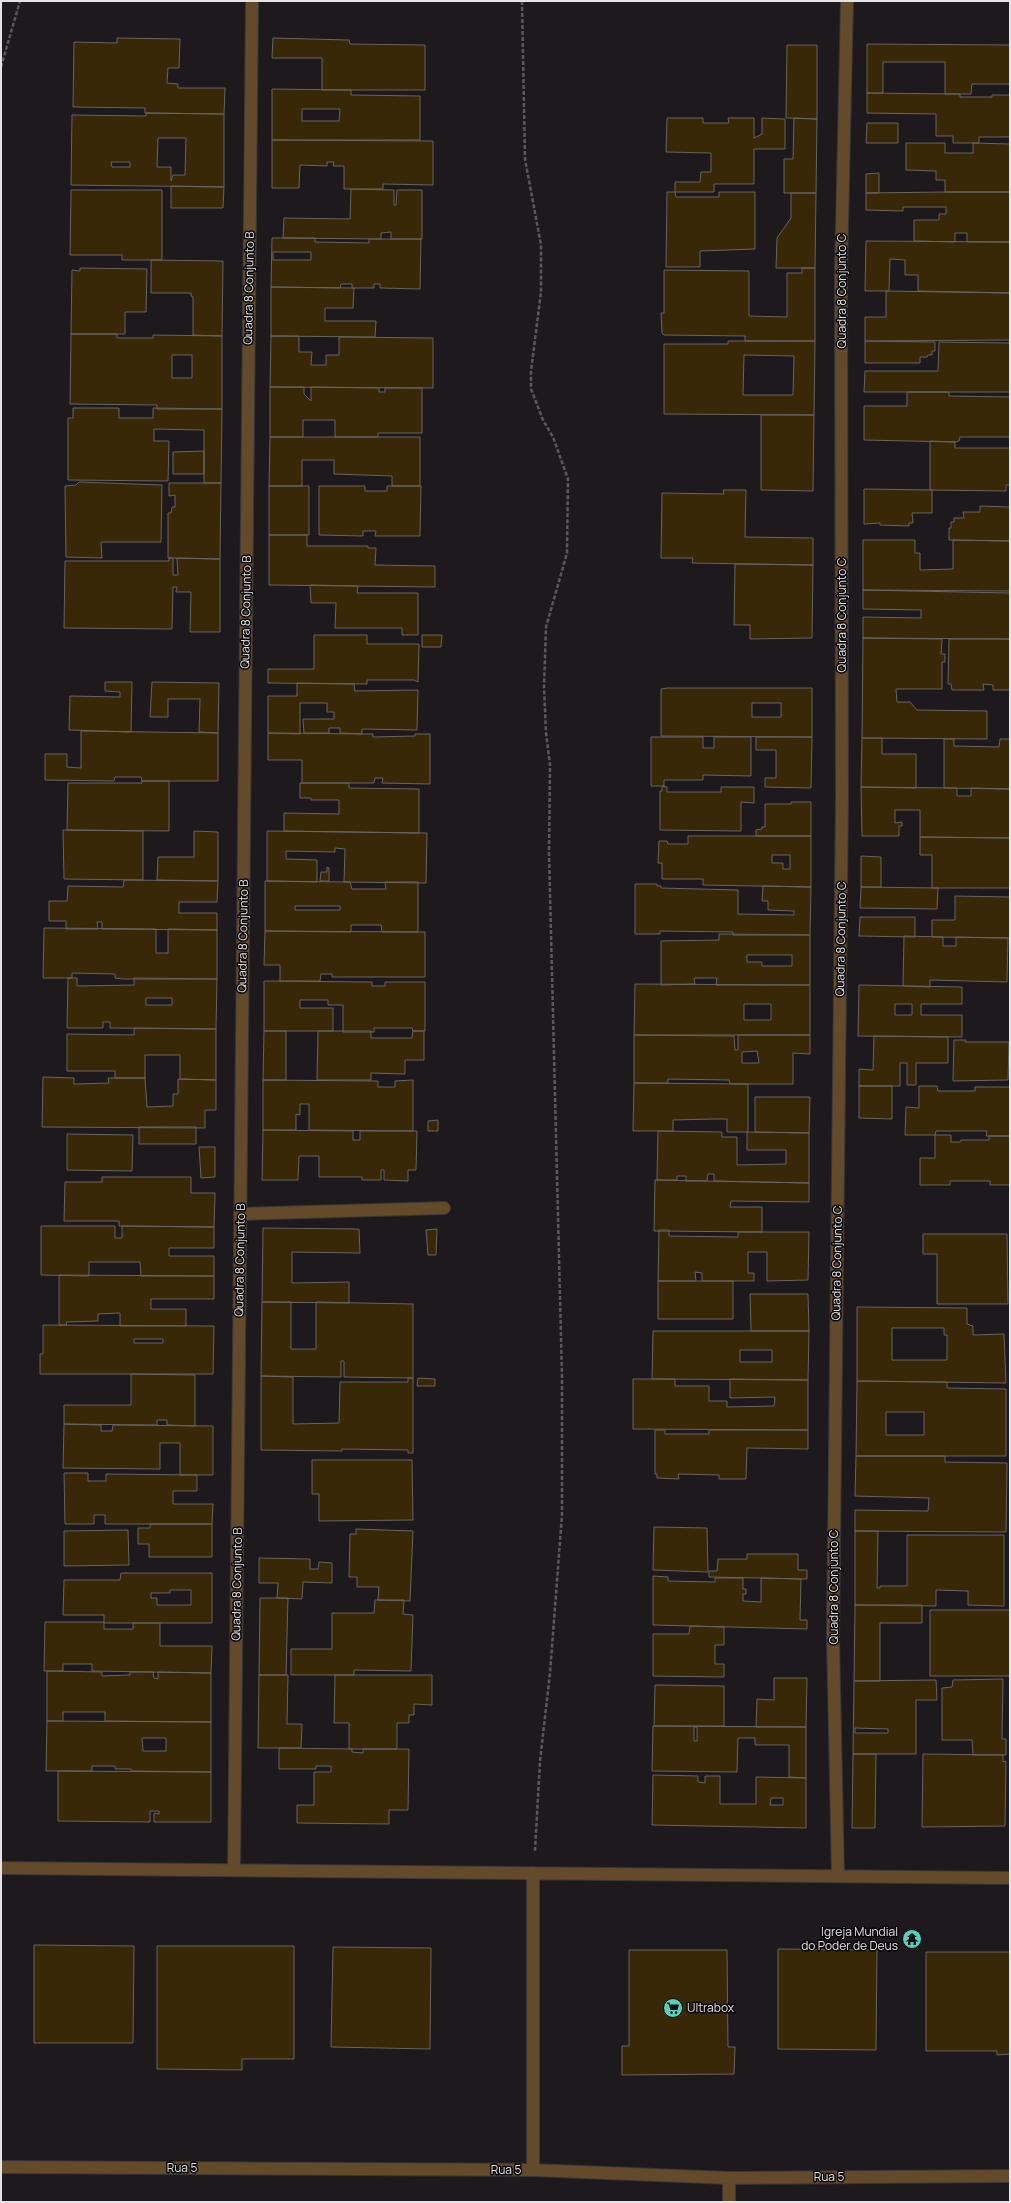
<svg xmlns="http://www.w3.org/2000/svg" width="1011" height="2203" viewBox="0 0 1011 2203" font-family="Manrope,sans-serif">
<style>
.building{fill:#392808;stroke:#68645f;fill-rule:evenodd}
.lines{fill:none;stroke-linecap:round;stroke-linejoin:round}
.minor-casing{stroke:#393539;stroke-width:14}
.path{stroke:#5c585c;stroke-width:2.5;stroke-dasharray:4 2;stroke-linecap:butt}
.minor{stroke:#624a2b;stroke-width:12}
.labels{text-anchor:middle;stroke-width:3;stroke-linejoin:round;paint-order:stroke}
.street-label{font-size:12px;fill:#e6e3e6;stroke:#070507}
.poi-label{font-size:12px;fill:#e6e3e6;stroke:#070507;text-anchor:end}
</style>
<rect width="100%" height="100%" fill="#1d191d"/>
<path class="building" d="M117 38 180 39 179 68H168L167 83 178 84V88H225L224 114 145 113V108L73 107 74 42 117 43Z
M273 38 349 40 350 44 425 45V90H322V58H272Z
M867 44 1010 45V84H972L971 94H945V62H883V93H867Z
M787 45H817V119L786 118Z
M272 89 351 90V95L420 96V140H272ZM302 109H340L339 121H302Z
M867 93 960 94V97H992V95H1010V137H979V143H953V136H936V114L867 113Z
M146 113 224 114V187L71 185 72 115 146 116ZM158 138H186L185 175H173L171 181V167H157ZM111 162H130V167H112Z
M667 118H703V123H729L728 118H754V138L762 134V118L785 119V149H754V184H714V192H675V182H700L701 172H711V153L666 152Z
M794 118 817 119 816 193H784V159H793Z
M867 123H898V143H866Z
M272 140 433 141V185L383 184V189H344V166H333L334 162H327V166L300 165 299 188H272Z
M906 143H945V153H973V143L1010 144V192H945V180H936V171L906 170Z
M879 173V193H866V174Z
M171 186 224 187 223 208H171Z
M351 189 394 190V205H396L397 190H422V239H391V232L381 233V239L283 238 284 218 350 219Z
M71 190H162V260H122V255H70Z
M667 192H675L676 197H719V192H755V249L700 251V267H666Z
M945 192H1010V242H967V233H955V242L914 241V220H939V214H946V207H903V211L866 210V193Z
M791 193H816L815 268H776L777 238 791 218Z
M272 238H315V242L369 243V239H421L420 289 380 288V284H374V288H352V284H341L340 288 271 287ZM273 252H311V260H273Z
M866 241 1010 242V293L918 291V275H905V260L890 259 889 291H865Z
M151 260 223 261 222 336 193 335V297L191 296V293H151Z
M80 268 147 269 146 312H125V334H71L72 270 80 271Z
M802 268H815V341H745V336L664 335 662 333 661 313H664V270L749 271V316L787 317V273H802Z
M271 287 354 288 353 308H325V321H376L375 337 271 336Z
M886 291 1010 293V340L865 341V317H886Z
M71 334H117V338H153V335L222 336V409H157V405L70 404ZM172 355H192V378H172Z
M271 336H299V352H312L311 365H326V355H339V337L433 338V388L270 387Z
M728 341H815L814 415 664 414V344H728ZM744 355 794 356 793 395H743Z
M865 341 935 342V351H932V355H928L927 357H920V363H865Z
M939 342 1010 343V392H864L865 371H938Z
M270 387H304V394L311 401V387L379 388V392H385V388H422V433H378V437H335V420H303V437H270Z
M907 392H949V396L1010 397V437H960L959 441 955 442 864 440V406H907Z
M73 408H119V418H153V408L222 409 221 483H204V430L154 429V441H169L168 481 68 480V418H73Z
M761 415H814L813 491 761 490Z
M270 437H420V486H392V476L334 474V460H302V486H269Z
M930 441 955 442V448H1010V485H1006V491L930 490Z
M204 451V474H173V452Z
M79 482 162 485 161 542H101L102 558 66 557 65 486 76 485Z
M169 483H221L220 559 168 558V513H171L172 507H175V495L169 496Z
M269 486H309V535H269Z
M319 486H365V491H387V486H421L420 536H375L376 531H363V536L319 535Z
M864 489 932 490V513H912L913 523H909V526L880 525V523L864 524Z
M723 490H746L745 537 813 538V565L692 563 693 558H661L662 493 724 494Z
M980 506 1010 507V541L949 540V528H951V522H954V518H964L963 512H980Z
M269 535H307V546H368V548H376L375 565 435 566V587L269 585Z
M863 540H915V553H920V570L953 569V540L1010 541V591L863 590Z
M169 558H173V575H178L177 558 220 559V632H190L191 592H176L177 587H173L172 629 64 628 65 561H169Z
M735 564 813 565 812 638 750 639V625H734Z
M310 585 358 586 357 593H418V635H402V628H335L336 603H311Z
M863 590 1010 593V639L863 638V617L921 618V610L863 609Z
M314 635H367V644H419L418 682 414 680H367V684L268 683V669H314Z
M422 635H442L441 647H422Z
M863 638 942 639 941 654H945V662H942V689H896L897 702H910L917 710 987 711V739L862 738Z
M949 639H1010V690H993V685L983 684 984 690H952L951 684H948Z
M105 682H132L131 732 69 730 70 696 120 697V692L105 691Z
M152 682 219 683 218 733 199 732 200 699H168V717H150Z
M297 683 354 684 355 691 418 690 417 730 362 729V734L340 733V728H329V733H304L303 719H334V712H327V703H300V734L268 733V696H297Z
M667 688H812V737L661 736V689ZM752 703H781V717H752Z
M81 731 218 733V781H142L141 777H115L114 781 45 780V754H67V767L81 768Z
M268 733 373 734V737L415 736V734H430V784L382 783 383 778H375L374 783H302V760H268Z
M651 737H703V748H714V737H751V776L703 775V780H664V786H651Z
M756 737H812L811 788 765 787V778H776V750H756Z
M862 738H882V754H916V788L861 787Z
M944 739H954V746L999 747 1000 739H1010V789L944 788Z
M142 781H169V831L67 830 68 783H142Z
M300 783H349V788L419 789V833L284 831V813L339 814V800H311V798H300Z
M662 786 667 787V792H721V787H754V803L741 802V831L660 830V791H662Z
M861 787 957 788V796H971V788L1010 789V838L920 837V810H895V823L902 822V826H899V836H862Z
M791 802H811V836H756V830L762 829V827H765V804H791Z
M63 830 143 831V880L64 879Z
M194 831 218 832V881L157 880 158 857H194Z
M267 831 427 833 426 883 344 882 345 849 335 848V852L286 851V859L317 860V882L267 881Z
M688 836H811V887L703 885V879H662V863H658L659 841H667L668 844H688ZM772 855H790V869H783V863H772Z
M920 837 1010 838V888H932V855H920Z
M861 856 881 857V887H861Z
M327 867 329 868V881H320L321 872H327Z
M124 880 218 881 217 902H179V913H217V930L102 929V922H97L98 929H66V921H49V901H67L68 886 123 887Z
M265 881 350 882 352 889H386L385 882H418V932H382L381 925H351V932L265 931ZM295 906H340V910H295Z
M635 884H657V886H661V888L738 890V914L794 915V911L768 910V901H762L763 886 811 887 810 935H733V932L660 931V934H635Z
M861 887 938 888 937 909 860 908Z
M955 896 1010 897V938L932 937V920H955Z
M860 917H915V937L859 936Z
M44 928 156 929V953H168V929L217 930V979H124L115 978V974L72 973V978H43Z
M265 931 425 932V977H332V974H321L320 981H280V965H264Z
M719 934 810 935V985H716L717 978H694L695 984 661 985V941L719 940ZM747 955H792V966H762V962H747Z
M904 936 943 937V946H956V937L1008 938 1007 982 930 980V987L903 986Z
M68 978H77V986L134 985V978L217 979 216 1029 110 1028V1022H103V1028H67ZM146 998H172V1005H146Z
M264 981 372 982V986H385V982H425V1031H413L412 1028H374V1032H343V1005H328V1000H300V1008H333V1031H264Z
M635 984 810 985V1035H634ZM744 1004H771V1020H744Z
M859 985 962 987V1004H921V1015H962V1037L858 1036ZM895 1004H912V1015H895Z
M134 1028 216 1029V1080L180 1079V1055H145V1078H115V1071H67V1034L134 1035Z
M264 1031H286V1080H263Z
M318 1031H371V1038H412L413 1031H424V1060H405V1074L371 1073V1080H317Z
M634 1035 734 1036 735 1050H738V1035H810V1054L793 1053V1084H730L729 1080 668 1079V1083H634ZM757 1051 759 1063H742V1052Z
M874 1036 948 1037V1063H916V1085H907V1063H900V1086H859V1069L873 1070Z
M954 1040H966L965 1042H1009L1008 1080 953 1081Z
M43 1077 74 1078V1084H76L109 1083 108 1078H145L147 1107 173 1106V1094H178V1079L216 1080V1110H205V1128L42 1127Z
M263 1080 378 1081V1087H395V1081L413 1080V1131L309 1130V1104H300V1115L296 1114V1130H263Z
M634 1083 748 1084V1132H727V1119H713L673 1120V1131H633Z
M859 1086H892V1119L859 1118Z
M919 1086H937L938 1091H975V1087H1010V1136H986L987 1131H936L935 1135H905L906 1107 919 1108Z
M755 1097H810L809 1133 755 1132Z
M438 1120V1131H428V1121Z
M139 1127H196V1144H139Z
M263 1130 353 1131V1140H360V1131H417L416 1170H408V1181L384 1180V1170H381V1180H362V1177H319V1156H299L298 1180H262Z
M658 1131 722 1132V1137H737V1165L786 1164V1150H747V1132L809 1133V1183L714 1181V1174H708L707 1181H686V1176H677V1180H657Z
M67 1134 133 1135 132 1171 67 1170Z
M935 1135H951V1142H960L961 1140H989V1136H1010V1185H990V1181H950V1185H920V1158H935Z
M199 1147H215V1177L201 1178Z
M102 1177H191V1193H215L214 1227 119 1226V1221H64L65 1182H102Z
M655 1180 809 1183V1202L731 1201 730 1207H762V1232L654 1231Z
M41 1226H115V1238H122V1226L214 1227V1248H169V1256H214V1276H141L140 1262H89V1276L41 1275Z
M263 1228 359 1229 360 1253 292 1252V1283L349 1282V1303L262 1302Z
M437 1229 436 1255H428L426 1230Z
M659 1230H669V1236L738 1237V1232H809L808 1280 767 1281V1252H748V1273H754V1281H702V1273L695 1272 696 1281H658Z
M923 1234H1007L1008 1304H937V1254H923Z
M59 1275 214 1276V1299H151V1309H186V1326H120V1313L98 1314V1321L66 1322 67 1325H59Z
M658 1281H733V1319H658Z
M750 1294H808L809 1331H751Z
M262 1302H291V1349H316V1302L413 1304V1378L344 1377V1361H341V1377L261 1376Z
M857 1307 967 1308V1324L973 1326V1335L1004 1334 1006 1383 857 1381ZM892 1328H944V1335H947V1360H892Z
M43 1325 214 1326 213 1374H40V1354H43ZM134 1339H163V1343H134Z
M653 1331H809L808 1380 652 1379ZM740 1350H772V1362H740Z
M131 1374 195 1375V1426L167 1425V1420H157V1425L64 1424V1405H131Z
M261 1376 293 1377V1424L339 1423 340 1382H408V1378H413V1453H408V1450L342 1449V1451L261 1450Z
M418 1378 435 1379V1386H417Z
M633 1379H675V1386H709V1401H727V1407L774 1406 775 1397 730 1398V1379L808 1380V1430L633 1429Z
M857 1381 947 1382V1388L1006 1389V1456H856ZM886 1412H924V1435H886Z
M64 1424 101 1425V1431H112L113 1425 213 1426V1475H180V1443H160V1469L63 1468Z
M655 1430H665V1434H709V1430H808V1449L747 1448 746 1479H719V1475L678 1474 679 1479 657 1478V1474H655Z
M856 1456H945V1462L1007 1463 1006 1532 855 1531V1510L928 1511 929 1498 855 1496Z
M312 1460H412L413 1520 319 1521V1494H312Z
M64 1473H88V1481H106V1474L197 1475V1491H173V1504H213L212 1524H105V1515H94V1524H65Z
M150 1524H212V1557H149V1544H138V1528H150Z
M654 1527 707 1528 708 1572 653 1570Z
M356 1529 413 1531 410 1601 378 1600 379 1587H357V1577H349L350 1534H356Z
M128 1530 129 1565 64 1566V1531Z
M855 1531H878L877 1588H880V1586H907V1535H1004V1606L968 1605V1591L936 1590V1606L855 1605Z
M747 1554H798V1570H807V1579L709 1577V1571H717L718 1559H747Z
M259 1558 310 1559V1569H318L319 1562 332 1563V1583L303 1582 302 1599 277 1598 278 1583H259Z
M121 1573H212V1623H104V1615H63L64 1580H120ZM170 1590H191V1605H157V1598H151V1593H170Z
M653 1576 668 1577V1581L715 1582V1578H743V1589H746V1594H743V1601L761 1602V1578L801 1579 800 1620H807V1629L653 1625Z
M260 1598H288L286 1675H259Z
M375 1600H404L403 1614 413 1615 411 1671 354 1670V1675H291V1649H332V1613H374Z
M855 1605H922V1623H880V1681H854Z
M930 1610H1010V1676H930Z
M45 1622H104V1629H133V1623H160V1646H212L211 1673 92 1671V1664H63V1671H44Z
M690 1626 724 1627V1645H715V1664H724V1677L653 1676V1634H689Z
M47 1671 102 1672V1676L130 1675V1672H153L154 1678 158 1679V1672L211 1673V1722L105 1721V1712H63V1721H47Z
M259 1675H288L287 1724H302L301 1748H258Z
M335 1675H432V1705L414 1704V1715H409V1723H397V1749H349V1723H334Z
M774 1678H807L806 1727H756L757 1699 774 1700Z
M1003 1679 1002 1739H1006V1755H973L972 1740H942V1688L952 1687 953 1680Z
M936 1680 937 1700H916V1754H853L854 1681ZM855 1728 888 1729V1733H855Z
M655 1685 724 1686V1726H654Z
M47 1721 211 1722V1772L131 1771V1769H115V1766H92V1771H46ZM142 1738H166V1751H143Z
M653 1726 806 1727V1778L789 1777V1745H755V1738H738L737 1772 652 1771ZM694 1727H697V1741H694Z
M279 1748 352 1749V1752L363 1753V1749H409L408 1810H389V1824L297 1823V1805H314V1772H331V1766H316V1769H279Z
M853 1754H876L875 1828H852Z
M923 1754 1003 1755V1762L1006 1761 1005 1826 922 1827Z
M58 1771 211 1772V1822H154V1813L159 1814V1811H150V1822L58 1821Z
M653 1775 698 1776V1782L705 1783V1776H720V1804H756V1777L806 1778V1828L652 1825ZM771 1798H783V1805H770Z
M34 1945 134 1946 133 2043H34Z
M157 1946H294V2059H242V2070L157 2069Z
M333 1947 431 1948 430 2049 331 2047Z
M778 1949 877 1950 876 2050 778 2049Z
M629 1950H727L728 2047H735L734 2074 622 2075V2046H629Z
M926 1952H1010V2054L997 2055V2051H926Z"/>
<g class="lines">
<defs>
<path id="minor" d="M240 1214 444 1208
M1 1868 1010 1878
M234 1870 252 1
M838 1876 833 1639 842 797 841 271 847 1
M1 2167 533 2170 729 2178 1010 2176
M533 2170V1873
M729 2202V2178"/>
</defs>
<use href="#minor" class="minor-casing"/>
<path class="path" d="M522 1 525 159 541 245V292L531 371V389L543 420 553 437 568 479 567 553 546 627 544 687 546 733 550 765 549 853 562 1377V1515L550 1673 540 1761 535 1851
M1 67 20 1"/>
<use href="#minor" class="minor"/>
</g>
<defs>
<symbol id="temple-disc" viewBox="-11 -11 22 22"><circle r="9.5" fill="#5acebd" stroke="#070507"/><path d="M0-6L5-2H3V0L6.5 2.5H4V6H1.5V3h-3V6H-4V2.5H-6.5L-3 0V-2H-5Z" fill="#111"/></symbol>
<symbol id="supermarket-disc" viewBox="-11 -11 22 22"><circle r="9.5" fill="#5acebd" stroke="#070507"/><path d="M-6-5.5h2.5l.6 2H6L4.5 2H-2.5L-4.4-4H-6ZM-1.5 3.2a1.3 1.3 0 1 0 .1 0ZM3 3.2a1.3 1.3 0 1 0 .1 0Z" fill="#111"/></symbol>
</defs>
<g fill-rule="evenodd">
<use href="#temple-disc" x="901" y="1928" width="22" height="22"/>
<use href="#supermarket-disc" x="662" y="1997" width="22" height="22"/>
</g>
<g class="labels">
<g class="street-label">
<text transform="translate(249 288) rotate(-89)" y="4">Quadra 8 Conjunto B</text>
<text transform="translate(842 291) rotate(-90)" y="4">Quadra 8 Conjunto C</text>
<text transform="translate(246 612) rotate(-89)" y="4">Quadra 8 Conjunto B</text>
<text transform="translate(842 615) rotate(-90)" y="4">Quadra 8 Conjunto C</text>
<text transform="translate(243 936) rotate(-89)" y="4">Quadra 8 Conjunto B</text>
<text transform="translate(841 939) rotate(-89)" y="4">Quadra 8 Conjunto C</text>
<text transform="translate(240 1260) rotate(-89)" y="4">Quadra 8 Conjunto B</text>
<text transform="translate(837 1263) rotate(-89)" y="4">Quadra 8 Conjunto C</text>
<text transform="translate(237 1584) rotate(-89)" y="4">Quadra 8 Conjunto B</text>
<text transform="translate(834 1587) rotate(-90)" y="4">Quadra 8 Conjunto C</text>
<text x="182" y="2172">Rua 5</text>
<text x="506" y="2174">Rua 5</text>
<text x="829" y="2181">Rua 5</text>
</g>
<g class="poi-label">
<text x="898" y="1936">Igreja Mundial<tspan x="898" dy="14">do Poder de Deus</tspan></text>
<text x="687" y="2012" text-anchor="start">Ultrabox</text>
</g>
</g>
<rect width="1011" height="2203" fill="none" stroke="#e6e3e6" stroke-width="4"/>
</svg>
